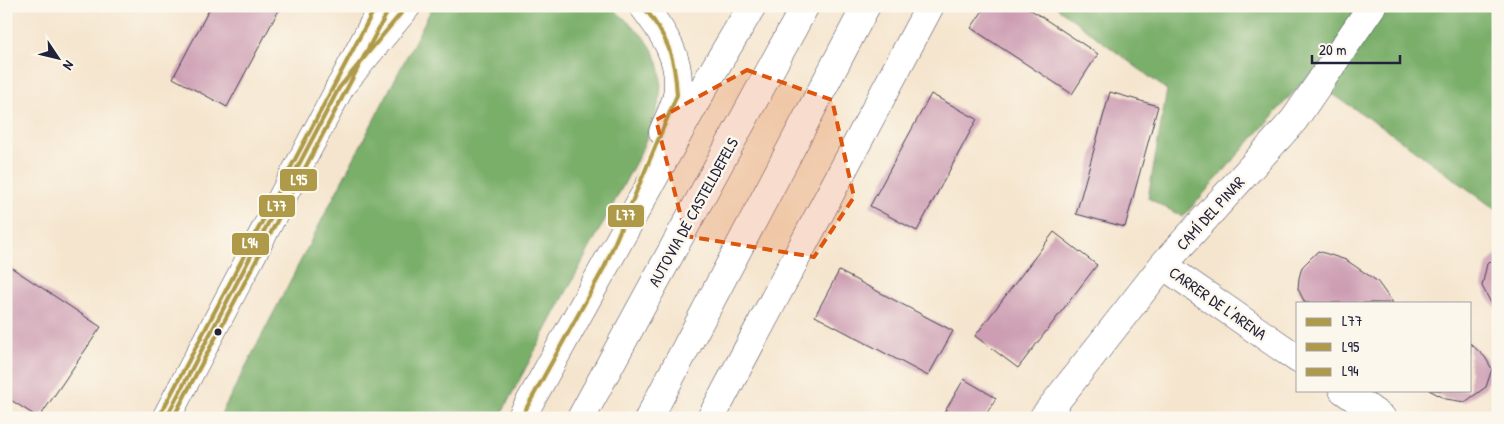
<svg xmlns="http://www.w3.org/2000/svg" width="1504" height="424" viewBox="0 0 1504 424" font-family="'Patrick Hand',sans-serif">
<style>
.forest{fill:#7aaf6b;stroke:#4e6853}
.building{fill:#cd9eb3}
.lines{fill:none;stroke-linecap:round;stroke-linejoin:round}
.minor-casing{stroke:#423f51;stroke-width:29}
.highway-casing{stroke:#423f51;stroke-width:29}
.minor{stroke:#fff;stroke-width:28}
.highway{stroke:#fff;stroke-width:28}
.bus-1-casing{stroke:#fbf7ec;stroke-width:8}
.bus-2-casing{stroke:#fbf7ec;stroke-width:8}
.bus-3-casing{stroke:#fbf7ec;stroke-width:8}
.bus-1{stroke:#ae9a48;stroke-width:4}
.bus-2{stroke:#ae9a48;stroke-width:4}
.bus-3{stroke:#ae9a48;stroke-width:4}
.marked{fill:#de560e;fill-opacity:0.2;stroke:#de560e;stroke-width:4;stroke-dasharray:10 6;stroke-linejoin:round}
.bus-dot{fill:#22223b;stroke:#fbf7ec;stroke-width:2}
.labels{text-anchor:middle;stroke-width:5;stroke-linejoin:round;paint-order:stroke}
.street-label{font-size:16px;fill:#22223b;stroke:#fbf7ec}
.line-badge{stroke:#fbf7ec;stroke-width:2}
.badge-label{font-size:14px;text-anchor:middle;font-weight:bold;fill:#fff}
</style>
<rect width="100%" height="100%" fill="#fbf7ec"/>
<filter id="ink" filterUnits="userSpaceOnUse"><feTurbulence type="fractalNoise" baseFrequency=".02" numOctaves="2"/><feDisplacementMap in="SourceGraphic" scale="10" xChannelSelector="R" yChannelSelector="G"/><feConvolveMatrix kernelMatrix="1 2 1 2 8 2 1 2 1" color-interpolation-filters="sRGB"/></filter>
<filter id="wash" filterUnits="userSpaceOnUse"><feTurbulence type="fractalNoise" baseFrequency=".0096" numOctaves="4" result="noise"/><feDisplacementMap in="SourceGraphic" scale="20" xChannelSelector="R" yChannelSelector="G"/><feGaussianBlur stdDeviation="1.12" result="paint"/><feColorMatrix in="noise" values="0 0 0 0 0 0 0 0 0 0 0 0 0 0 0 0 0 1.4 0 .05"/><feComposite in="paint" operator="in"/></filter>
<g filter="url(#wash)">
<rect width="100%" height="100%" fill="#f5e5ce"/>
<path class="forest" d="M433 6H610C623 18 639 30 649 44 674 81 654 120 639 156L499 418H219Z
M1055 6H1498V211L1391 133 1307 77 1183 217 1148 198 1167 90Z"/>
<g id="blocks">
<path class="building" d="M211 6H281L227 107 173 78Z
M986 6H1025L1098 54 1072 94 971 28Z
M1110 92 1158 106 1125 227 1076 214Z
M931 94 977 119 917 231 870 206Z
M1054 232 1097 265 1018 368 975 336Z
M1318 251 1346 260 1377 281 1393 303H1305L1298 289 1299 278 1302 267Z
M1498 253V309L1491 303 1482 286 1487 264Z
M6 264 101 327 39 418 6 397Z
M839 271 953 331 928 376 815 316Z
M1470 343 1485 357 1492 369 1486 387 1465 402 1446 399 1429 390H1470Z
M964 379 996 398 984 418H941Z"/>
</g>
</g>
<g filter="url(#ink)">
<use href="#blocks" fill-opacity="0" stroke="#423f51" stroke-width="1"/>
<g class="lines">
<defs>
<path id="minor" d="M1163 265 1298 359
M1343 390 1382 418
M166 418 383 6
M1043 418 1163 265 1294 120 1372 6"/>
<path id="highway" d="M643 6C663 32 683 60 677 95 675 107 667 121 663 132
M339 88 407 6
M521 418 709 78 752 6
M581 418 805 6
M649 418 866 6
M711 418 930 6"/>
</defs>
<use href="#minor" class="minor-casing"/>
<use href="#highway" class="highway-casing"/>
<use href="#minor" class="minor"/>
<use href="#highway" class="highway"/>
<defs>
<path id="bus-1" d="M166 418 339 88 407 6
M521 418 605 266 677 95C675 56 667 36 643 6"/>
<path id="bus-2" d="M173 418 389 9"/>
<path id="bus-3" d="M160 415 376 6"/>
</defs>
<use href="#bus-1" class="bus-1-casing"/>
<use href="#bus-2" class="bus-2-casing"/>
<use href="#bus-3" class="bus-3-casing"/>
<use href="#bus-1" class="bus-1"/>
<use href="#bus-2" class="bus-2"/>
<use href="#bus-3" class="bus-3"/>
</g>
</g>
<path class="marked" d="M747 70 832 100 854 197 814 257 686 236 656 120Z"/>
<circle class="bus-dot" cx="218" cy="332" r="4.5"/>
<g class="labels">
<g class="street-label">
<text transform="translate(693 212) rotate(-61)" y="6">AUTOVIA DE CASTELLDEFELS</text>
<text transform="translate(1210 213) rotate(-48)" y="6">CAMÍ DEL PINAR</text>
<text transform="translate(1218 303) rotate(35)" y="6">CARRER DE L'ARENA</text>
</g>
</g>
<g class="line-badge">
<rect x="279" y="168" width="39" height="24" rx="5" fill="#ae9a48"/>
<rect x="258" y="194" width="38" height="24" rx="5" fill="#ae9a48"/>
<rect x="607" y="204" width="38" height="24" rx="5" fill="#ae9a48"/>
<rect x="231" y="232" width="39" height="24" rx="5" fill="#ae9a48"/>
</g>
<g class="badge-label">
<text x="299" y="185">L95</text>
<text x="277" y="211">L77</text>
<text x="626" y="220">L77</text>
<text x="250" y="248">L94</text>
</g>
<rect width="1504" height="424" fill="none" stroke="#fbf7ec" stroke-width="25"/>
<rect x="1296" y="302" width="175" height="90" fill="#fbf7ec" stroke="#a4a2a5"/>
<rect x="1306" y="318" width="25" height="8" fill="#ae9a48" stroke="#a4a2a5"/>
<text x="1342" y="326" font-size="15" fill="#22223b">L77</text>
<rect x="1306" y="343" width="25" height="8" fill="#ae9a48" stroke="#a4a2a5"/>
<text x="1342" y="352" font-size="15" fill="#22223b">L95</text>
<rect x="1306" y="368" width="25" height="8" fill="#ae9a48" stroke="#a4a2a5"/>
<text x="1342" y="376" font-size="15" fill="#22223b">L94</text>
<g transform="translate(58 58) rotate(125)" stroke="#fbf7ec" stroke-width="4" paint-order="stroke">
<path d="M0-4L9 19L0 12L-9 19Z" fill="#22223b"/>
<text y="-8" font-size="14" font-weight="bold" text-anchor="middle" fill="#22223b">N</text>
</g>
<path d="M1312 55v8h88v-8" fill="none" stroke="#22223b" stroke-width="2.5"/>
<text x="1319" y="55" font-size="15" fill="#22223b" stroke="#fbf7ec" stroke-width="4" paint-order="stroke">20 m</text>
</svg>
